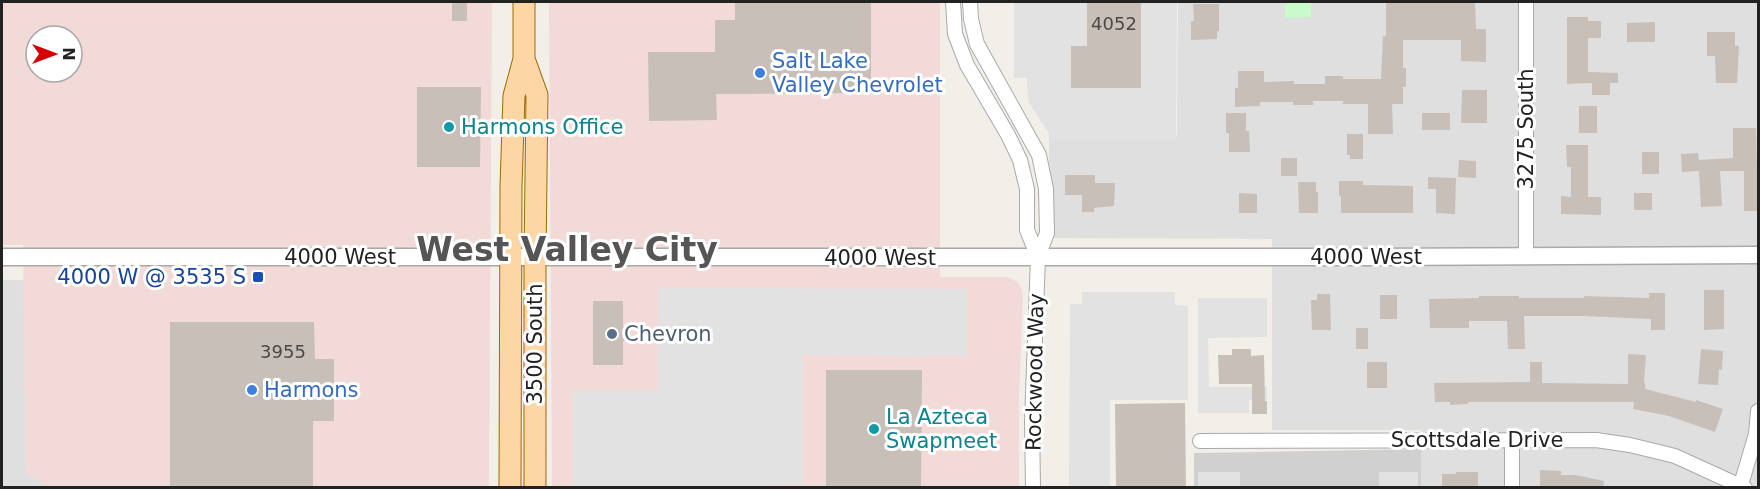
<svg xmlns="http://www.w3.org/2000/svg" width="1760" height="489" viewBox="0 0 1760 489" font-family="'DejaVu Sans',sans-serif">
<style>
.residential{fill:#e0dfdf}
.commercial{fill:#f2dad9;fill-rule:evenodd}
.religious{fill:#d0d0d0}
.park{fill:#c8facc}
.parking{fill:#e2e2e2}
.building{fill:#c7bfb8}
.lines{fill:none;stroke-linecap:round;stroke-linejoin:round}
.minor-casing{stroke:#a9a9a9;stroke-width:16}
.tertiary-casing{stroke:#a9a9a9;stroke-width:19}
.primary-casing{stroke:#a06b00;stroke-width:23}
.minor{stroke:#fff;stroke-width:14}
.tertiary{stroke:#fff;stroke-width:16}
.primary{stroke:#fcd6a4;stroke-width:21}
.shop-dot{fill:#3f7fe0;stroke:#fff;stroke-width:2}
.culture-dot{fill:#0f9aa8;stroke:#fff;stroke-width:2}
.transit-dot{fill:#1a4fb4;stroke:#fff;stroke-width:2}
.service-dot{fill:#5c6f8a;stroke:#fff;stroke-width:2}
.labels{text-anchor:middle;stroke-width:6;stroke-linejoin:round;paint-order:stroke}
.number-label{font-size:18px;fill:#4b4948}
.shop-label{font-size:21px;fill:#366cbe;stroke:#fff;text-anchor:start}
.culture-label{font-size:21px;fill:#0d838f;stroke:#fff;text-anchor:start}
.street-label{font-size:21px;fill:#222;stroke:#fff}
.transit-label{font-size:21px;fill:#164399;stroke:#fff;text-anchor:end}
.service-label{font-size:21px;fill:#4e5e75;stroke:#fff;text-anchor:start}
.town-label{font-size:33px;font-weight:bold;fill:#555;stroke:#fff}
</style>
<rect width="100%" height="100%" fill="#f2efe9"/>
<path class="residential" d="M1178 2H1758V487H1421V430H1272V239L1049 238V135H1177Z
M2 280H24L26 472 51 487H2Z"/>
<path class="commercial" d="M2 2H492L489 487 51 488 26 473 23 245H2ZM36 36H72V72H36Z
M549 2H940V277H1007L1018 282 1021 287 1023 295 1019 399V487H552Z"/>
<path class="religious" d="M1421 449V487L1194 488V453Z"/>
<path class="park" d="M1285 2H1311V17L1285 18Z"/>
<path class="parking" d="M1014 2H1177L1176 140H1053L1028 101 1027 78H1014Z
M659 288 967 289V356L803 355V485H769V488L573 487V391H658Z
M1082 292H1175V305L1188 306V400H1110V487H1069L1070 304H1082Z
M1198 298H1267V337L1208 338 1209 387H1267V400H1249V413H1198Z
M1198 472H1240V487H1198Z
M1379 472H1418V487H1379Z"/>
<path class="building" d="M452 2H467V21H452Z
M735 2H871V93L716 94 717 120 649 121 648 52H715V20H735Z
M1087 2H1141V88H1071V46H1087Z
M1386 2H1475L1476 29H1486V62L1461 61V40H1403V68H1406V87H1403V104H1392L1393 134H1368V104H1343V101H1313V105H1293V102H1260V106L1235 107V88H1238V71H1264V82L1294 81V84H1325V76H1343V79H1381L1383 36H1386Z
M1193 4H1219V31H1217V39L1191 40V21H1194Z
M1567 17H1588V21H1601V38H1588V72L1618 73V83H1610V95H1592V83L1567 84Z
M1655 22V42H1627V23Z
M1707 32H1735V46H1739L1737 83H1716L1715 56H1707Z
M417 87H481L480 167H417Z
M1462 90H1487V123H1461Z
M1579 106H1597V133H1579Z
M1226 113H1246V131H1249L1250 152H1229V133H1226Z
M1422 113H1450V130H1422Z
M1733 128H1756L1758 211H1744V171H1720L1722 206 1701 207 1699 171 1682 172 1681 154 1698 153 1699 160 1733 158Z
M1347 134H1363V159H1350V155H1347Z
M1566 145H1588V197H1601V215L1561 214V196L1571 197V167H1567Z
M1642 152H1659V174H1642Z
M1281 158H1297V176H1281Z
M1459 160 1476 161V178L1458 177Z
M1065 175H1095V183H1115L1114 206 1094 208V212H1082V195H1065Z
M1428 177 1456 178 1455 214 1436 213V189H1428Z
M1339 181H1363V185L1413 186V213H1341V196H1339Z
M1298 182H1316V192H1318V213H1299Z
M1239 193 1257 194V213H1239Z
M1634 193H1652V210H1634Z
M1704 290H1724V329L1704 330Z
M1649 293H1665V330H1651V319L1584 316H1524L1525 349H1508L1507 321H1469V328H1430L1429 299 1479 298V296H1519V298H1584V296L1649 298Z
M1317 294H1330L1331 330H1312L1311 300H1317Z
M1380 295H1397V319H1380Z
M593 301H623V326H631V341H623V365H593Z
M170 322H314L315 359H334V421H313V488H170Z
M1356 328H1368V349H1356Z
M1232 349H1251V356L1264 355 1265 401H1267V414H1252V384H1219L1218 355H1232Z
M1701 349 1723 351 1722 370 1719 369 1718 385 1698 384Z
M1628 354 1646 355 1644 382 1645 383V389L1696 402V400L1723 409 1715 432 1669 416 1633 409 1634 402H1468V404L1450 405V402H1435L1434 383 1530 382V362H1542V383L1628 384Z
M1367 362H1387V388H1367Z
M826 370H922L921 488H826Z
M1185 403 1186 488H1116L1115 404Z
M1540 470 1561 471V475H1575L1604 481 1603 488H1540Z
M1456 472H1478V488H1442V474H1456Z"/>
<g class="lines">
<defs>
<path id="minor" d="M953 2 955 34 967 65 1008 135 1020 160 1027 189V230L1038 257
M970 2 971 19 977 44 1039 155 1046 189 1047 233 1038 257 1037 284 1032 421 1033 488
M1526 256V2
M1512 440V488
M1200 441 1596 440 1630 445 1675 456 1745 488
M1740 488 1756 434 1758 411"/>
<path id="tertiary" d="M2 257H1367L1758 255"/>
<path id="primary" d="M524 59 537 95 535 258V488
M510 488 511 186 514 96 524 59V2"/>
</defs>
<use href="#minor" class="minor-casing"/>
<use href="#tertiary" class="tertiary-casing"/>
<use href="#primary" class="primary-casing"/>
<use href="#minor" class="minor"/>
<use href="#tertiary" class="tertiary"/>
<use href="#primary" class="primary"/>
</g>
<g class="shop-dot">
<circle cx="760" cy="73" r="6"/>
<circle cx="252" cy="390" r="6"/>
</g>
<g class="culture-dot">
<circle cx="449" cy="127" r="6"/>
<circle cx="874" cy="429" r="6"/>
</g>
<rect class="transit-dot" x="252" y="271" width="12" height="12" rx="3"/>
<circle class="service-dot" cx="612" cy="334" r="6"/>
<g class="labels">
<g class="number-label">
<text x="1114" y="30">4052</text>
<text x="283" y="358">3955</text>
</g>
<g class="shop-label">
<text x="772" y="68">Salt Lake<tspan x="772" dy="24">Valley Chevrolet</tspan></text>
<text x="264" y="397">Harmons</text>
</g>
<g class="culture-label">
<text x="461" y="134">Harmons Office</text>
<text x="886" y="424">La Azteca<tspan x="886" dy="24">Swapmeet</tspan></text>
</g>
<g class="street-label">
<text transform="translate(1526 129) rotate(-90)" y="7">3275 South</text>
<text x="340" y="264">4000 West</text>
<text x="1366" y="264">4000 West</text>
<text x="880" y="265">4000 West</text>
<text transform="translate(535 344) rotate(-90)" y="7">3500 South</text>
<text transform="translate(1035 372) rotate(-89)" y="7">Rockwood Way</text>
<text x="1477" y="447">Scottsdale Drive</text>
</g>
<g class="transit-label">
<text x="246" y="284">4000 W @ 3535 S</text>
</g>
<g class="service-label">
<text x="624" y="341">Chevron</text>
</g>
<g class="town-label">
<text x="567" y="261">West Valley City</text>
</g>
</g>
<rect width="1760" height="489" fill="none" stroke="#222222" stroke-width="6"/>
<g transform="translate(54 54) rotate(90)"><circle r="28" fill="#ffffff" stroke="#a7a7a7" stroke-width="1.5"/>
<path d="M0-4.5L10 22L0 15L-10 22Z" fill="#d40000"/>
<text y="-9" font-size="16" font-weight="bold" text-anchor="middle" fill="#222222">N</text>
</g>
</svg>
